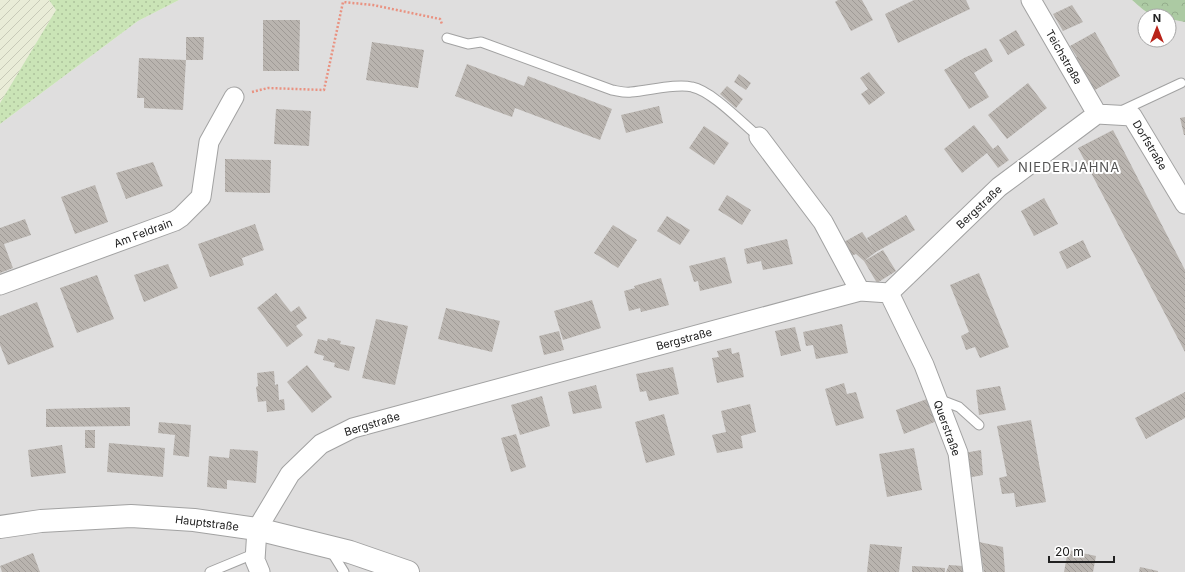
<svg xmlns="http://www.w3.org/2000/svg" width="1185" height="572" viewBox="0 0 1185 572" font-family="Inter,sans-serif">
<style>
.residential{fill:#dfdede}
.farmland{fill:url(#farmland-furrows)}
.grass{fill:url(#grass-dots)}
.forest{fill:url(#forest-crowns)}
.building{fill:url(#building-back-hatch)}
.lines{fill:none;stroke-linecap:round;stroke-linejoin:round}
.service-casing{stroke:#a2a2a2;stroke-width:11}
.minor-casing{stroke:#a2a2a2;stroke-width:21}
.tertiary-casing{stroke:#a2a2a2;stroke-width:24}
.path{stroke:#e99281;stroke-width:2.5;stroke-dasharray:2 2;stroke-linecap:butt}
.service{stroke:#fff;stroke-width:9}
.minor{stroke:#fff;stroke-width:19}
.tertiary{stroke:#fff;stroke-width:22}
.labels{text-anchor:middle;stroke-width:4;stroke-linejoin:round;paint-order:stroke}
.street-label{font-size:11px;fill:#212121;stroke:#fff}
.quarter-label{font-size:13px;letter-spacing:1px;fill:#545454;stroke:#fff}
</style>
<defs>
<pattern id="farmland-furrows" width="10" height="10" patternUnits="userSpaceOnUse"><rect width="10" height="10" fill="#e9ecd7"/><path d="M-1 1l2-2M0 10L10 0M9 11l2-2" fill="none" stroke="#c8cab8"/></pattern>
<pattern id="grass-dots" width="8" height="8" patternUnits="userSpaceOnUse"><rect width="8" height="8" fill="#cae4b6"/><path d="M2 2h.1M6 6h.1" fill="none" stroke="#adc39c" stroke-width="1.8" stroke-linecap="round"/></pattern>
<pattern id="forest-crowns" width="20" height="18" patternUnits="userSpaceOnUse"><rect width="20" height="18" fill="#accaa3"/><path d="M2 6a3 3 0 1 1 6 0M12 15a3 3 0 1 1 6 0" fill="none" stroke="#94ad8c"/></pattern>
<pattern id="building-back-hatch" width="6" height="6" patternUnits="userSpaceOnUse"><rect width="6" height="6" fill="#b9b4af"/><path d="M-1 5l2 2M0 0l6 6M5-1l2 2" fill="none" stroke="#9f9a96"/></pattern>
</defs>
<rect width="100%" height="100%" fill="#f0eee9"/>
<path class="residential" d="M179 0H1132L1148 14 1157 16H1145V40H1169V19L1185 22V572H0V124L138 21Z"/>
<path class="farmland" d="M0 0H49L56 10 0 103Z"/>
<path class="grass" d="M49 0H200H179L138 21 0 124V103L56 10Z"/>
<path class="forest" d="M1132 0H1185V22L1169 19V16C1148 16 1147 13 1132 0Z"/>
<path class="building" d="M838 0H862L873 20 851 31 835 2Z
M914 0H966L970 9 898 43 885 14Z
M1072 5 1083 22 1063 31 1053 14Z
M263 20H300L299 71H263Z
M1016 30 1025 45 1008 55 999 40Z
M1095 32 1120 76 1093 91 1074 59 1077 57 1070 46Z
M186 37H204L203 60H186L183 110 144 108V98H137L139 58 186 60Z
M372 42 424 50 418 88 366 80Z
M986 48 993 61 974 73 989 97 969 109 944 70 964 58Z
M467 64 524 86 528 76 612 109 600 140 515 108 512 117 455 96Z
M869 72 885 93 869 105 861 94 868 89 860 78Z
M739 74 751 83 746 90 734 82Z
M1028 83 1047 108 1007 139 988 115Z
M727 86 743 99 736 108 720 94Z
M659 106 663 123 626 133 621 115Z
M276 109 311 111 309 146 274 144Z
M1185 117V135H1184L1180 118Z
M974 125 993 149 998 145 1009 160 998 168 987 153 962 173 944 149Z
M704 126 729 143 714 165 689 148Z
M1113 130 1185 270V352L1078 148Z
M225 159 271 160 270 193 225 192Z
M153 162 163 186 126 199 116 173Z
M95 185 108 222 75 234 61 197Z
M727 195 751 210 742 225 718 210Z
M1044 198 1058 224 1034 236 1021 211Z
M906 215 915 230 876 252 864 261 856 254 851 256 844 242 862 232 873 248 867 238Z
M667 216 690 230 680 245 657 231Z
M25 219 31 235 4 244 13 268 0 273V228Z
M255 224 264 250 242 258 238 246 244 265 210 277 198 244Z
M613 225 637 240 618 268 594 253Z
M787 239 793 264 763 270 761 261 747 264 744 249Z
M1083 240 1091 257 1067 269 1059 252Z
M883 250 896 271 877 283 864 261Z
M725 257 732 283 700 291 698 281 694 282 689 266Z
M168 264 178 288 144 302 134 275Z
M979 273 1009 347 980 358 975 347 966 350 961 336 969 332 950 285Z
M97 275 114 319 77 333 60 288Z
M661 278 669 305 641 312 640 308 629 311 624 291 635 288 634 286Z
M276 293 291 312 299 306 307 318 296 326 303 335 287 347 257 308Z
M592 300 601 328 563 340 554 311Z
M37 302 54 347 8 365 0 345V316Z
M446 308 500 321 492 352 438 339Z
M376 319 408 326 395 385 362 378Z
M842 324 848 353 816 359 813 345 806 346 803 332Z
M795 327 801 351 781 356 775 331Z
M559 331 564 350 544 355 539 336Z
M328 338 341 341 340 344 355 347 349 371 334 367 335 363 323 360 324 356 314 353 318 339 327 341Z
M731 348 732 354 739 352 744 377 717 383 712 358 719 357 717 351Z
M307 365 332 397 312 413 287 382Z
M673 367 679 394 649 401 646 391 640 392 636 374Z
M274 371 275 385 278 384 279 400 284 399 285 410 267 412 266 401 258 402 256 387 258 386 257 373Z
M844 383 847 394 856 392 864 418 836 426 825 389Z
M596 385 602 408 573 414 568 392Z
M1000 386 1006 410 979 415 976 390Z
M1185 392V418L1146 439 1135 418Z
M542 396 550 426 520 435 511 405Z
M927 399 937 421 904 434 896 410Z
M750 404 756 432 741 436 743 448 717 453 712 435 726 432 721 411Z
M130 407V426L46 427V409Z
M664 414 675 455 646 463 635 422Z
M1031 420 1046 502 1016 507 1014 493 1002 494 999 478 1007 476 997 426Z
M159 422 191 425 189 457 173 455 175 435 158 433Z
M85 430H95V448H85Z
M516 434 526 467 511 472 501 438Z
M109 443 165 448 163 477 107 472Z
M62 445 66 473 31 477 28 450Z
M914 448 922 490 887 497 879 454Z
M230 449 258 451 256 483 227 480V489L207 487 209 456 229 458Z
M981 450 983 475 967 478 964 453Z
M979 542 1003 547 1005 572H984Z
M870 544 902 547 899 572H867Z
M1068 550 1096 556 1093 572H1064Z
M33 553 40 572H2L0 566Z
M949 565 963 566V572H946Z
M912 566 945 568V572H912Z
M1140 567 1158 571V572H1139Z"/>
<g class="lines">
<defs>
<path id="service" d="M447 38 468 44 481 42 612 90C618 91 625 93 631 92 648 91 676 83 692 87 712 91 742 123 759 137
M1121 111 1181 83
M938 399 959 407 979 425
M331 551 344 572
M210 572 256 553"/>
<path id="minor" d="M1031 0 1097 114
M1097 114 1132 116 1185 204
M759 137 823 222 860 291
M0 285 175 221 181 217 201 197 209 142 234 97
M889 293 924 365 958 453 973 572
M260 572 255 560 257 529 290 474 321 444 353 428 860 291 889 293 999 187 1097 114"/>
<path id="tertiary" d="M0 527 41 521 131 516 194 520 257 529 350 552 408 572"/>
</defs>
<use href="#service" class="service-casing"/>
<use href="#minor" class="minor-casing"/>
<use href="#tertiary" class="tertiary-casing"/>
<path class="path" d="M252 92 268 88 324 90 343 2 373 5 440 19 442 24"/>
<use href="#service" class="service"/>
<use href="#minor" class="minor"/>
<use href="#tertiary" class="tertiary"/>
</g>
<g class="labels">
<g class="street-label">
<text transform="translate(1064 57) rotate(60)" y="4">Teichstraße</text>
<text transform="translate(1150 145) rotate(59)" y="4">Dorfstraße</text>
<text transform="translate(979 207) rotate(-43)" y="4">Bergstraße</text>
<text transform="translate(143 233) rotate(-21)" y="4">Am Feldrain</text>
<text transform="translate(684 339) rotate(-15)" y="4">Bergstraße</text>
<text transform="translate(372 424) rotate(-17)" y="4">Bergstraße</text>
<text transform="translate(947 428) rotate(70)" y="4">Querstraße</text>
<text transform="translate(207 523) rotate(7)" y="4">Hauptstraße</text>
</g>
<g class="quarter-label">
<text x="1069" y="172">NIEDERJAHNA</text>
</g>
</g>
<g transform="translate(1157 28)"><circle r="19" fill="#ffffff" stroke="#a6a6a6"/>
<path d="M0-3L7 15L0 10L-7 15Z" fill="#b92319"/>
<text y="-6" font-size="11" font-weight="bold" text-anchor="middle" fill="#212121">N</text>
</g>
<path d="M1049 556v6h65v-6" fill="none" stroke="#212121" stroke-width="2"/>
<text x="1055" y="556" font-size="12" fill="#212121" stroke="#ffffff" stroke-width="3" paint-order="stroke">20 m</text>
</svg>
